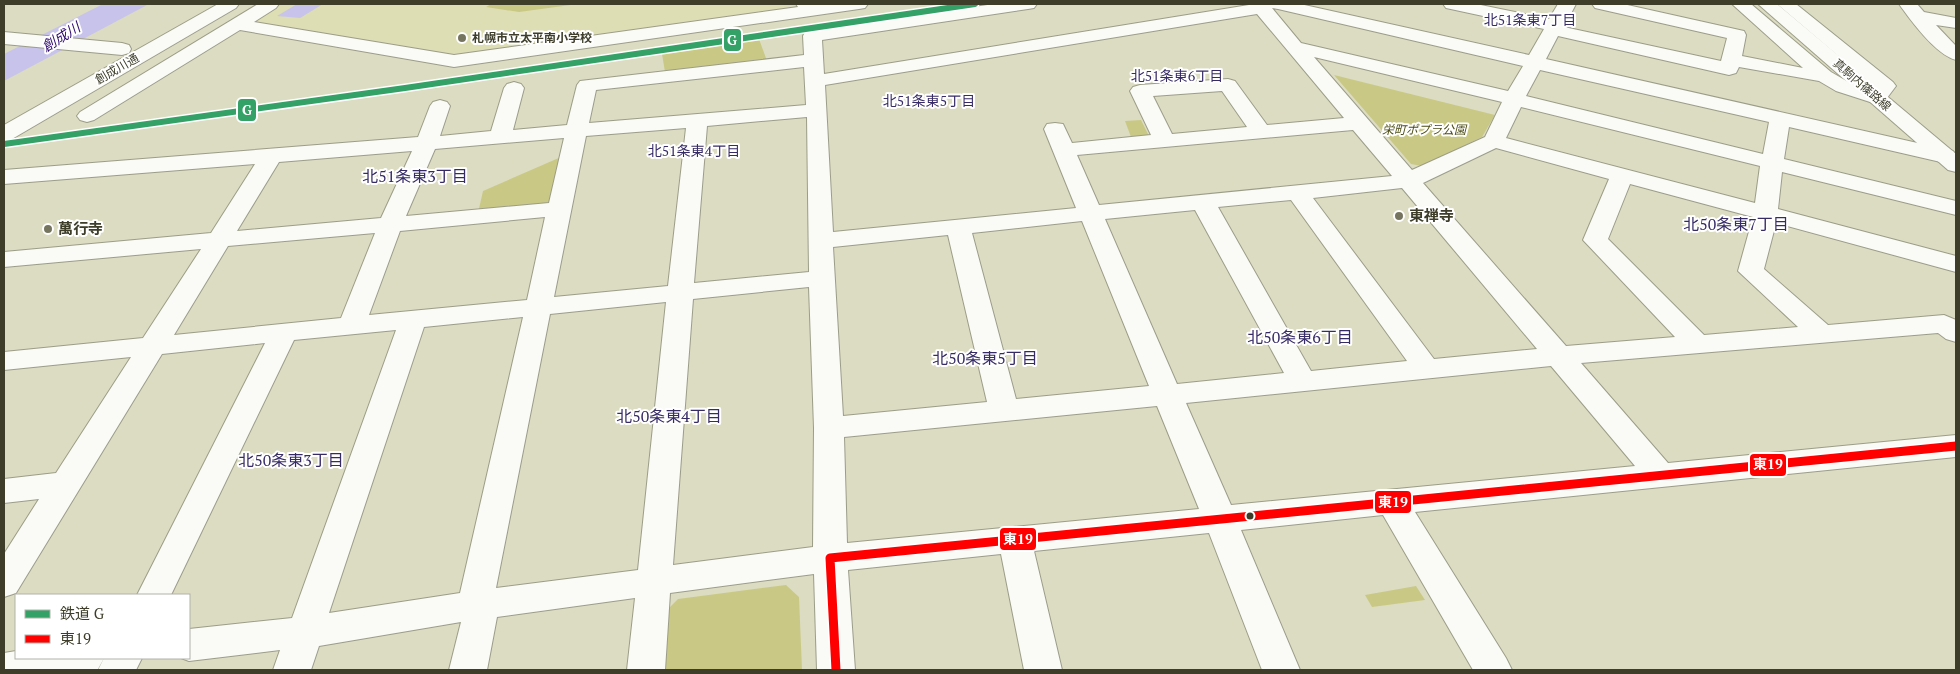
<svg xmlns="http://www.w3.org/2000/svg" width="1960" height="674" viewBox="0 0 1960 674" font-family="'PT Serif','Noto Sans JP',serif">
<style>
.built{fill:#dddeb4}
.green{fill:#c9c985}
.water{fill:#c8c3eb}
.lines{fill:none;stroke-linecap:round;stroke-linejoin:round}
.minor-casing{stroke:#9c9d88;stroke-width:2}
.major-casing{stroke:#9c9d88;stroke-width:2}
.highway-casing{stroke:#9c9d88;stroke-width:2}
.minor{fill:#fafaf6;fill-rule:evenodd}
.major{fill:#fafaf6;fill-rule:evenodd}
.highway{fill:#fafaf6;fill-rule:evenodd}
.bus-1-casing{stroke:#fff;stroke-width:12}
.bus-1{stroke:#f00;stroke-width:9}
.rail-1-casing{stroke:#fff;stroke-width:9}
.rail-1{stroke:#34a167;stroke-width:6}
.poi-dot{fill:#75755f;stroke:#fff;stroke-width:2}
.bus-dot{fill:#3d3d2a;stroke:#fff;stroke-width:2}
.labels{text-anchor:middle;stroke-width:4;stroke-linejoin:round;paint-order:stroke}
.far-poi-label{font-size:12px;font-weight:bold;fill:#3d3d2a;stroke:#fff;text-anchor:start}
.far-street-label{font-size:12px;fill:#3d3d2a;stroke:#fff}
.far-park-label{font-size:12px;font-style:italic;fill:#4b4b13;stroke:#fff}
.far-neighbourhood-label{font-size:14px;fill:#372b66;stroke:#fff}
.far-water-label{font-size:14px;font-style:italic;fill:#2f0a6e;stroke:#fff}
.poi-label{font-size:15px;font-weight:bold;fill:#3d3d2a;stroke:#fff;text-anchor:start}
.neighbourhood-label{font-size:16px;fill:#372b66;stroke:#fff}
.line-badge{stroke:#fff;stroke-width:2}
.badge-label{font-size:14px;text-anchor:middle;font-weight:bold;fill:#fff}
</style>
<rect width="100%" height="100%" fill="#dcdcc2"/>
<path class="built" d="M280 4H787V9L451 55 252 22Z"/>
<path class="green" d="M491 4H578L519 12 486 7Z
M759 39 767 61 665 72 662 54Z
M1334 75 1495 115 1482 137 1422 166 1411 164Z
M1141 120 1149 136 1131 137 1125 121Z
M561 157 552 200 545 205 478 213 483 191Z
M786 585 799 597 802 670H664L669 608 678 599Z
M1416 586 1425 600 1372 607 1365 595Z"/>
<path class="water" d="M103 4H149L4 81V54Z
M297 4H323L300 18 277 16Z"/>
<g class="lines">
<defs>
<path id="minor" d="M258 4H279L276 8 254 22 454 55 798 7 796 4H868L865 8 859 9 454 67 240 30 94 120 87 122 80 120 77 116 80 112Z
M994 4H1037L1034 8 1028 9 822 40 824 74 1255 4H1300L1529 55 1544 29 1446 8 1443 4H1476L1549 19 1558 4H1576L1564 27 1721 61 1727 38 1595 8 1592 4H1623L1744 31 1746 35 1742 56 1803 68 1732 4H1751L1831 72 1850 83 1873 90 1875 87 1777 4H1796L1893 82 1896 86 1884 102 1877 104 1870 102 1836 91 1819 81 1739 67 1736 73 1729 75 1558 36 1546 59 1953 151 1956 156 1953 161 1945 163 1789 127 1784 159 1956 201V215L1782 172 1778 209 1956 256V272L1776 223 1764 269 1828 325 1944 315 1956 320V342L1946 339 1938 333 1581 363 1668 463 1956 435V457L1415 512 1506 658 1512 670H1473L1383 515 1241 530 1300 670H1262L1209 533 1034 551 1062 670H1024L1001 554 848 570 855 670H817L814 574 670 593 665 670H627L635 598 497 617 487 670H449L461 622 319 646 311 670H273L280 650 189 661 181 658H189V629L292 618 396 330 294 340 171 595H137L265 343 162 354 16 593 4 597V554L39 499 4 503V479L56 473 131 357 4 370V352L143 338 201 249 4 267V252L211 233 255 164 4 184V170L418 137 430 106 433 102 440 100 447 102 450 106 440 136 491 131 504 88 507 84 514 82 521 84 524 88 513 130 567 125 577 85 580 81 804 55 803 36 805 32ZM1272 8 1278 9 1523 66 1508 91 1301 43ZM1257 14 1344 118 1267 125 1235 81 1228 79 1140 85 1133 87 1130 91 1151 135 1072 143 1063 124 1055 123 1047 124 1044 129 1076 208 833 232 825 85ZM1314 57 1502 102 1485 137 1412 170ZM804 67 806 105 589 123 596 90ZM1540 70 1769 122 1763 154 1526 96ZM1222 91 1247 127 1172 134 1153 96ZM1521 107 1760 166 1755 203 1506 138ZM807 117 809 272 694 283 707 126ZM686 128 668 286 554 297 586 136ZM1353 130 1392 176 1099 205 1077 155ZM564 138 549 203 406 216 435 149ZM1496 148 1609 179 1583 240 1675 337 1566 346 1423 183ZM412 151 381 218 237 231 279 162ZM1630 184 1753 217 1738 271 1798 327 1704 335 1608 239ZM1402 188 1537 349 1434 359 1313 198ZM1291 200 1407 361 1311 371 1218 207ZM1195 210 1284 373 1177 384 1105 219ZM545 217 527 300 369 315 400 231ZM1082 221 1149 386 1016 399 972 233ZM375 233 341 318 174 335 228 246ZM948 235 987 402 843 416 833 247ZM809 287 814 428 813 547 673 565 693 299ZM666 302 638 570 496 588 550 314ZM523 317 460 593 329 613 424 327ZM1551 366 1635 466 1231 505 1186 403ZM1157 406 1199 509 847 543 844 437Z
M1899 4H1917L1924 12 1956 18V28L1936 25 1956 46V60C1936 55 1911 21 1899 4Z
M4 32 122 43 129 45 131 49 129 53 122 55 4 44Z
M16 651V658H104L98 669 96 670H4V653Z
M104 658H142L136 670H98Z"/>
<path id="major" d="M1758 4H1777L1956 154V172L1948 170Z"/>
<path id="highway" d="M218 4H239L236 8 12 139 4 140V125Z"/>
</defs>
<use href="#minor" class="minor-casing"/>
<use href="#major" class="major-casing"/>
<use href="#highway" class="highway-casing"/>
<use href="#minor" class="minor"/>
<use href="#major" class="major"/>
<use href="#highway" class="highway"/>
<defs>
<path id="bus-1" d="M830 558 1956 446
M830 558 836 670"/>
</defs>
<use href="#bus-1" class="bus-1-casing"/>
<use href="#bus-1" class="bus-1"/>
<defs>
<path id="rail-1" d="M4 144 405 88 975 4"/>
</defs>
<use href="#rail-1" class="rail-1-casing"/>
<use href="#rail-1" class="rail-1"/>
</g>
<g class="poi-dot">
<circle cx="462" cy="38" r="5"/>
<circle cx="1399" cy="216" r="5"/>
<circle cx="48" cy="229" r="5"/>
</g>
<circle class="bus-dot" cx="1250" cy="516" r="4.5"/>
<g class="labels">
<g class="far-poi-label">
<text x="472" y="42">札幌市立太平南小学校</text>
</g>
<g class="far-street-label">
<text transform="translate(117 69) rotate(-30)" y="4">創成川通</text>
<text transform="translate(1862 85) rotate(41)" y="4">真駒内篠路線</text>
</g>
<g class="far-park-label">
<text x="1424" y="134">栄町ポプラ公園</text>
</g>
<g class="far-neighbourhood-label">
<text x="1530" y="25">北51条東7丁目</text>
<text x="1177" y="81">北51条東6丁目</text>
<text x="929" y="106">北51条東5丁目</text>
<text x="694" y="156">北51条東4丁目</text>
</g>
<g class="far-water-label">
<text transform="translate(61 37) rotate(-32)" y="5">創成川</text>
</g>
<g class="poi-label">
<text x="1409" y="221">東禅寺</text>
<text x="58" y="234">萬行寺</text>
</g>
<g class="neighbourhood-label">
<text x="415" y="182">北51条東3丁目</text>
<text x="1736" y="230">北50条東7丁目</text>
<text x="1300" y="343">北50条東6丁目</text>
<text x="985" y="364">北50条東5丁目</text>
<text x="669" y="422">北50条東4丁目</text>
<text x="291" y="466">北50条東3丁目</text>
</g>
</g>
<g class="line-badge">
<rect x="723" y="28" width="19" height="24" rx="5" fill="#34a167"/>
<rect x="237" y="98" width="20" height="24" rx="5" fill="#34a167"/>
<rect x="1749" y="453" width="38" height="24" rx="5" fill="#f00"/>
<rect x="1374" y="490" width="38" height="24" rx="5" fill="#f00"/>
<rect x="999" y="527" width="38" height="24" rx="5" fill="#f00"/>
</g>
<g class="badge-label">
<text x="732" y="45">G</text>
<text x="247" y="115">G</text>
<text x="1768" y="469">東19</text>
<text x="1393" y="507">東19</text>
<text x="1018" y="544">東19</text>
</g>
<rect width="1960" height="674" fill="none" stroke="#3d3d2a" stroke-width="10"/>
<rect x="15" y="594" width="175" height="65" fill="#ffffff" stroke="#b1b1aa"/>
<rect x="25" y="610" width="25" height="8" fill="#34a167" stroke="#b1b1aa"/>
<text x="60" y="619" font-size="15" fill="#3d3d2a">鉄道 G</text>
<rect x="25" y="635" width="25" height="8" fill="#ff0000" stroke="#b1b1aa"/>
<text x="60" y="644" font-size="15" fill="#3d3d2a">東19</text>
</svg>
